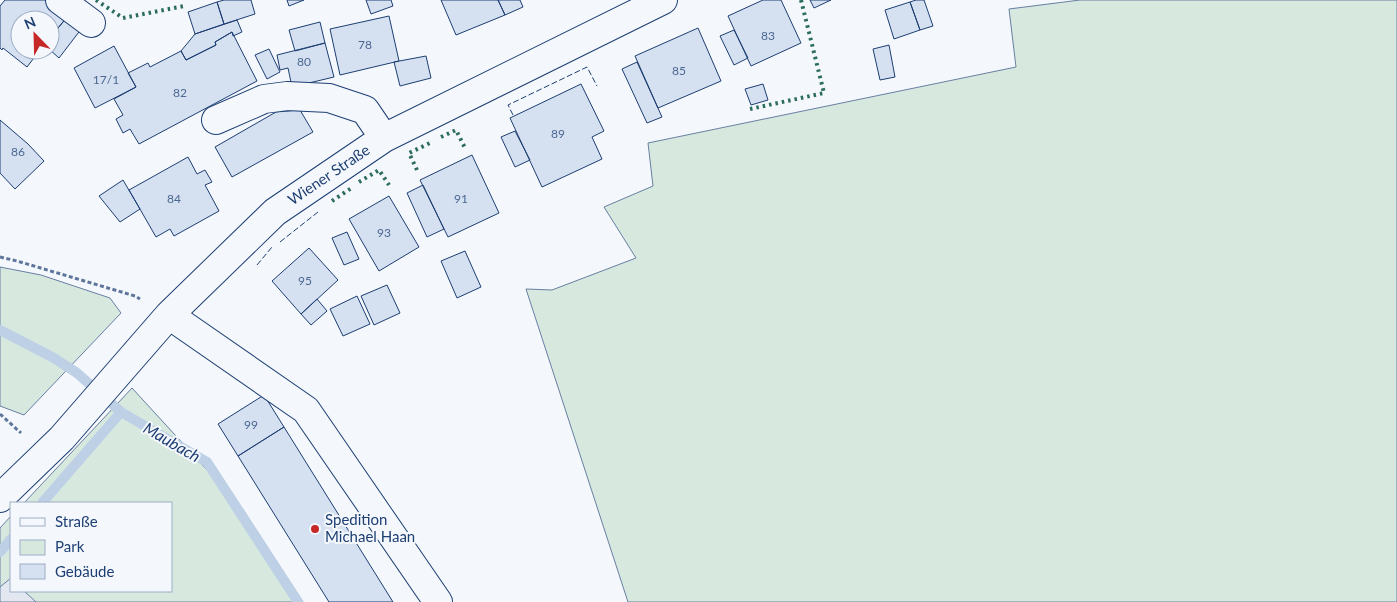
<svg xmlns="http://www.w3.org/2000/svg" width="1397" height="602" viewBox="0 0 1397 602" font-family="Lato,sans-serif">
<style>
.green{fill:#d7e8df;stroke:#687fa3}
.parking{fill:#e3e8f0;stroke:#687fa3}
.lines{fill:none;stroke-linecap:round;stroke-linejoin:round}
.stream{stroke:#bed0e5;stroke-width:10}
.building{fill:#d5e0f0;stroke:#1d3f73}
.minor-casing{stroke:#1d3f73;stroke-width:30}
.path{stroke:#5e769c;stroke-width:3;stroke-dasharray:4 2.5;stroke-linecap:butt}
.minor{stroke:#f4f7fb;stroke-width:28}
.hedge{stroke:#2c6c60;stroke-width:4;stroke-dasharray:2.5 4;stroke-linecap:butt}
.fence{stroke:#1d3f73;stroke-width:1;stroke-dasharray:6 2.5;stroke-linecap:butt}
.poi-dot{fill:#c62828;stroke:#f4f7fb;stroke-width:2}
.labels{text-anchor:middle;stroke-width:4;stroke-linejoin:round;paint-order:stroke}
.number-label{font-size:12px;fill:#4b6792}
.street-label{font-size:15px;fill:#1d3f73;stroke:#f4f7fb}
.poi-label{font-size:15px;fill:#1d3f73;stroke:#f4f7fb;text-anchor:start}
.water-label{font-size:16px;font-style:italic;fill:#1d3f73;stroke:#f4f7fb}
</style>
<rect width="100%" height="100%" fill="#f4f7fb"/>
<path class="green" d="M1080 0H1397V602H628L526 289 552 290 636 258 604 207 653 186 648 143 1016 67 1009 9Z
M0 267 41 275 110 298 121 313 24 415 0 406Z
M132 388 242 508 303 602H0V528L11 516V591H171V503H24Z"/>
<path class="parking" d="M11 578V591H24L36 602H0V587Z"/>
<g class="lines">
<path class="stream" d="M0 330 54 358 77 373 121 412 207 462 298 602
M42 503 121 412
M0 552 11 539"/>
</g>
<path class="building" d="M5 0H46L67 17 50 38V20H20V50H40L27 67 3 48 2 50 0 48V6Z
M224 0H251L255 14 224 24 217 2Z
M287 0H304L289 6Z
M366 0H391L393 6 371 14Z
M441 0H498L505 15 456 35Z
M498 0H520L523 7 505 15Z
M763 0H781L801 43 751 66 728 16Z
M810 0H831L814 8Z
M916 0H924L933 26 920 30 910 2Z
M217 2 224 24 195 34 188 12Z
M910 2 920 30 894 39 885 10Z
M389 16 399 61 340 75 330 29Z
M67 17 82 28 59 58 50 50V38Z
M237 20 242 32 233 36 232 32 215 42 216 45 186 60 181 51 195 34Z
M320 22 325 43 295 51 289 30Z
M698 28 721 81 658 108 635 56Z
M734 30 748 58 734 65 720 36Z
M232 32 257 81 139 144 130 129 123 133 116 119 123 115 114 99 136 87 128 73 148 63 150 67 181 51 186 60 216 45 215 42Z
M325 43 334 77 292 87 288 68 280 70 277 55Z
M889 45 895 77 880 80 873 49Z
M114 46 136 87 95 108 74 68Z
M269 49 280 72 267 79 255 55Z
M426 56 431 78 400 86 394 62Z
M637 62 662 117 647 123 622 69Z
M581 84 604 131 592 137 602 159 542 187 510 118Z
M763 84 768 100 751 105 745 89Z
M300 110 313 132 232 177 215 147 276 112Z
M0 120 28 144 44 161 15 189 0 173Z
M515 131 530 160 515 167 501 137Z
M472 155 499 213 448 237 420 180Z
M188 157 197 174 205 170 212 182 205 185 219 211 174 236 170 229 156 237 129 190Z
M123 180 140 209 120 222 99 196Z
M423 185 444 229 427 237 407 193Z
M389 196 419 247 379 271 349 219Z
M347 232 359 259 344 265 332 238Z
M309 248 338 280 301 314 272 281Z
M465 251 481 287 457 298 441 261Z
M387 285 400 313 374 325 361 296Z
M357 296 370 324 343 336 330 309Z
M317 299 327 311 311 325 301 314Z
M264 395 284 427 238 456 218 424Z
M284 427 393 602H329L238 456Z"/>
<g class="lines">
<defs>
<path id="minor" d="M60 0 91 23
M216 120 264 99 287 96 329 98 365 110 384 138
M169 315 306 410 438 602
M0 498 62 438 169 315 275 212 384 138 663 0"/>
</defs>
<use href="#minor" class="minor-casing"/>
<path class="path" d="M0 257 17 261 135 296 140 299
M0 414 21 433"/>
<use href="#minor" class="minor"/>
<path class="hedge" d="M96 0 123 18 184 6
M750 109 824 93 801 0
M441 137 456 130 466 150
M417 170 409 153 430 143
M359 182 379 170 389 185
M332 201 353 187"/>
<path class="fence" d="M513 115 508 105 587 67 597 86
M280 242 318 212
M257 265 272 247"/>
</g>
<circle class="poi-dot" cx="315" cy="529" r="5"/>
<g class="labels">
<g class="number-label">
<text x="768" y="40">83</text>
<text x="365" y="49">78</text>
<text x="304" y="66">80</text>
<text x="679" y="75">85</text>
<text x="106" y="84">17/1</text>
<text x="180" y="97">82</text>
<text x="558" y="138">89</text>
<text x="18" y="156">86</text>
<text x="174" y="203">84</text>
<text x="461" y="203">91</text>
<text x="384" y="237">93</text>
<text x="305" y="285">95</text>
<text x="251" y="429">99</text>
</g>
<g class="street-label">
<text transform="translate(329 175) rotate(-34)" y="5">Wiener Straße</text>
</g>
<g class="poi-label">
<text x="325" y="525">Spedition<tspan x="325" dy="17">Michael Haan</tspan></text>
</g>
<g class="water-label">
<text transform="translate(172 442) rotate(30)" y="6">Maubach</text>
</g>
</g>
<rect x="10" y="502" width="162" height="90" fill="#f4f7fb" stroke="#9eadc5"/>
<rect x="20" y="518" width="25" height="8" fill="#f4f7fb" stroke="#9eadc5"/>
<text x="55" y="527" font-size="15" fill="#1d3f73">Straße</text>
<rect x="20" y="540" width="25" height="15" fill="#d7e8df" stroke="#9eadc5"/>
<text x="55" y="552" font-size="15" fill="#1d3f73">Park</text>
<rect x="20" y="564" width="25" height="15" fill="#d5e0f0" stroke="#9eadc5"/>
<text x="55" y="577" font-size="15" fill="#1d3f73">Gebäude</text>
<g transform="translate(35 35) rotate(337)"><circle r="24" fill="#f4f7fb" stroke="#9eadc5"/>
<path d="M0-4L9 19L0 12L-9 19Z" fill="#c62828"/>
<text y="-8" font-size="14" font-weight="bold" text-anchor="middle" fill="#1d3f73">N</text>
</g>
</svg>
